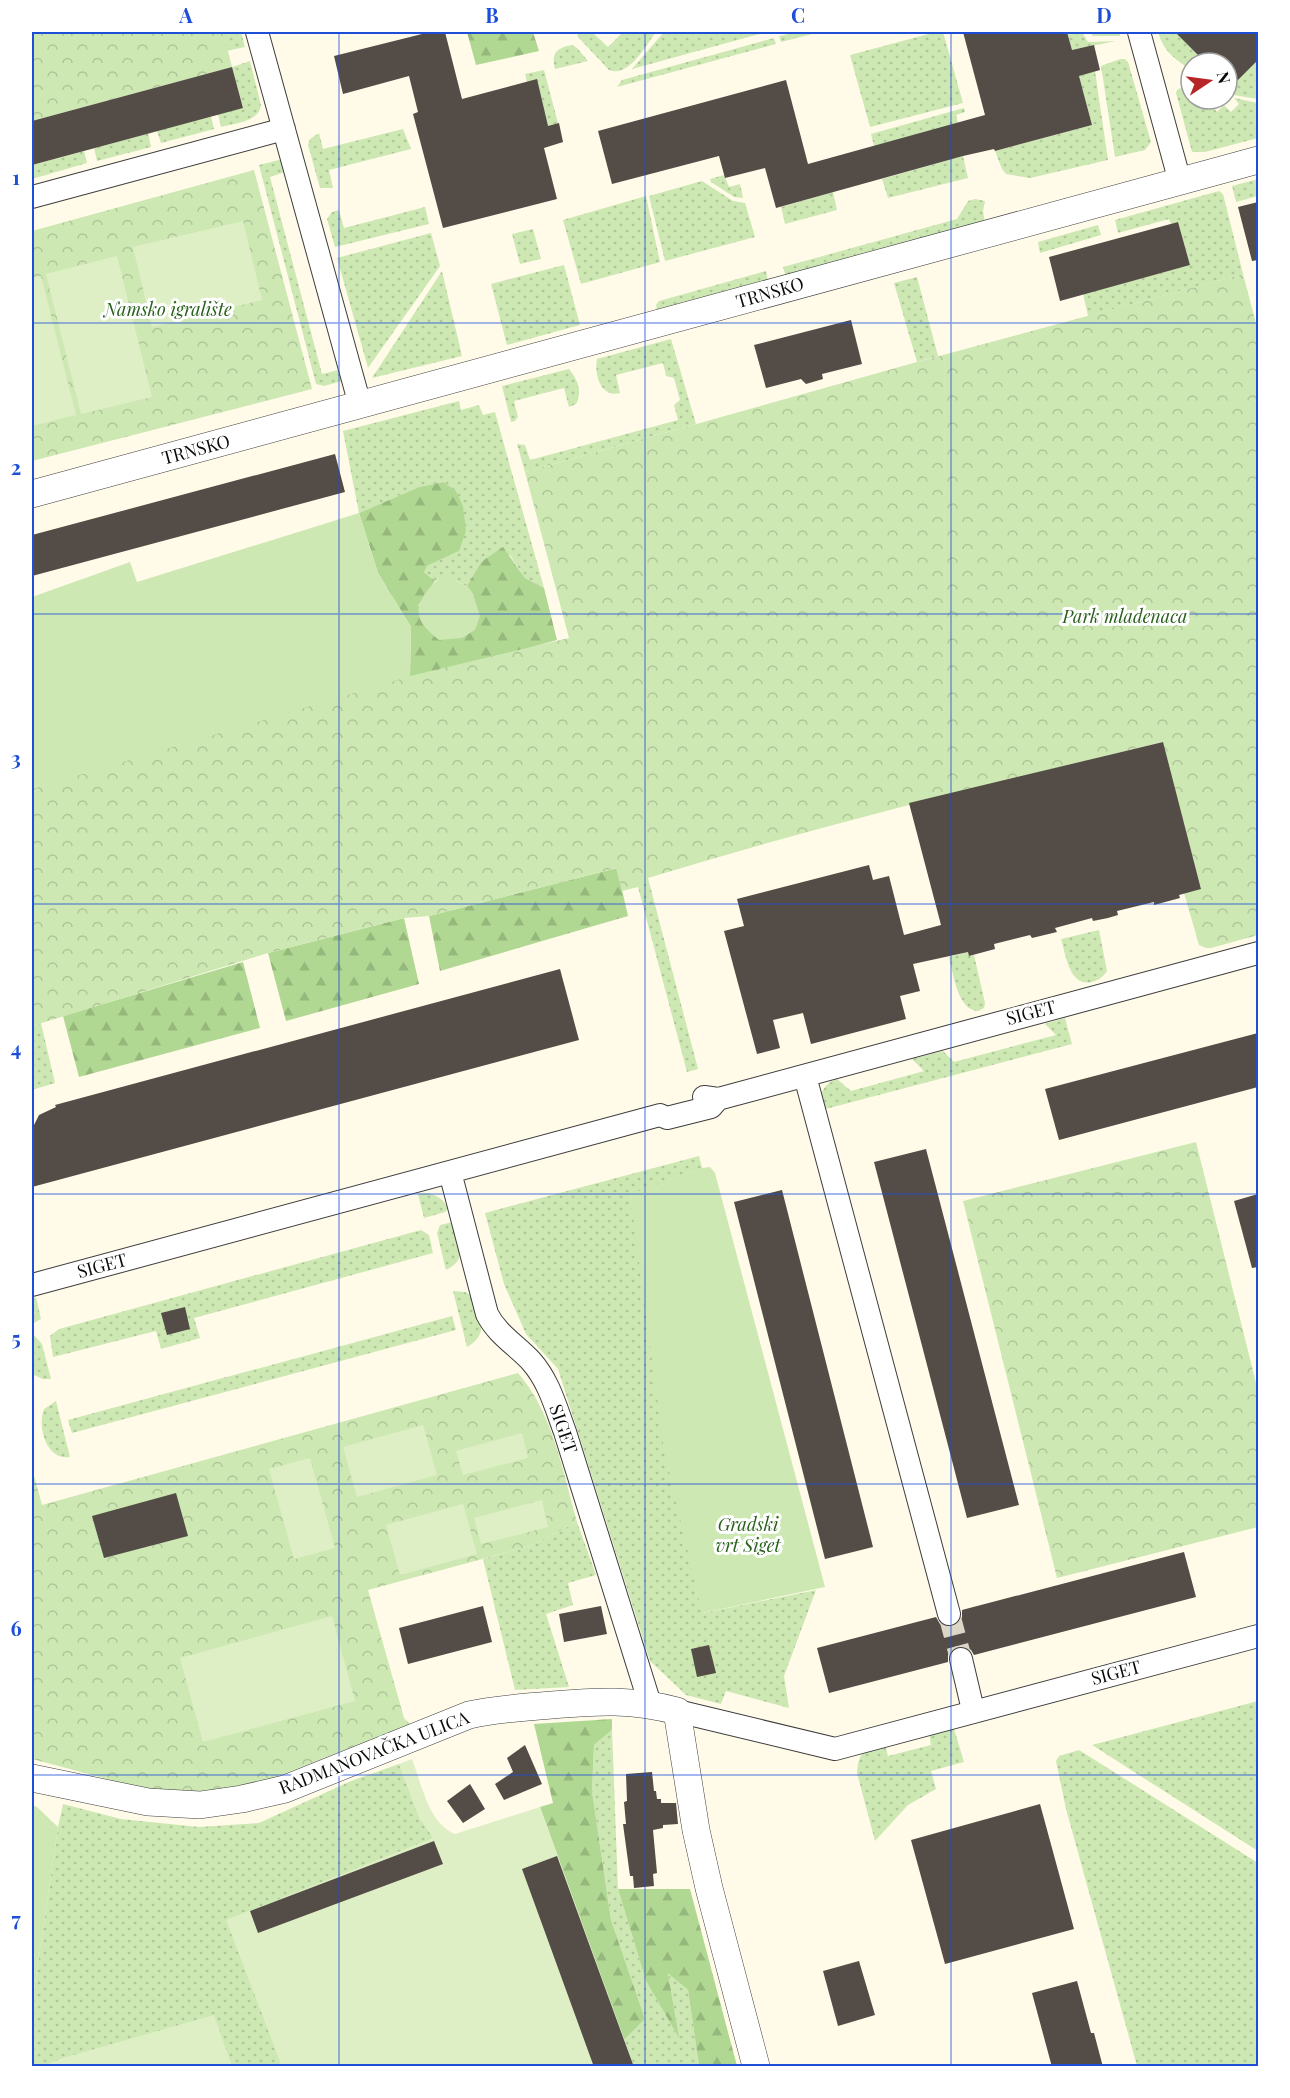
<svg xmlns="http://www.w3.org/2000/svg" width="1290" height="2098" viewBox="0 0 1290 2098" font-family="'Playfair Display',serif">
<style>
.grass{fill:url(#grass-dots)}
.forest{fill:url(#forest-firs)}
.park{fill:url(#park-crowns)}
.garden{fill:#cde8b3}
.pitch{fill:#dfefc5}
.building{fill:#534c47}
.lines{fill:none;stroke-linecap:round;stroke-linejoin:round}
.minor-tunnel{stroke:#dad7c7;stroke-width:22;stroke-dasharray:22 11;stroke-linecap:butt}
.minor-casing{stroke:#3d3d3d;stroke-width:24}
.tertiary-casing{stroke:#3d3d3d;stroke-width:28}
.minor{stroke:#fff;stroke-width:22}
.tertiary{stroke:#fff;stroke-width:27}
.grid{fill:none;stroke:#1d4ed8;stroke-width:1.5;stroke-opacity:0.55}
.labels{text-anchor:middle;stroke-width:6;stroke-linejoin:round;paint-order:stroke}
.street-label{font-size:18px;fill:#0a0a0a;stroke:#fff}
.park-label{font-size:18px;font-style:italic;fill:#29601c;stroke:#fff}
.neatline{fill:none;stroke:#1d4ed8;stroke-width:2}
.grid-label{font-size:20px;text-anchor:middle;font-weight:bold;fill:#1d4ed8}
</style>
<defs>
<pattern id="grass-dots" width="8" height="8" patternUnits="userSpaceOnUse" patternTransform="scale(1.5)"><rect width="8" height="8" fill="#cde8b3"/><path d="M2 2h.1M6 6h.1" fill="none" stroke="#afc699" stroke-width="1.8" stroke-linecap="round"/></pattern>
<pattern id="forest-firs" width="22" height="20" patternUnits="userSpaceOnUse" patternTransform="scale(1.5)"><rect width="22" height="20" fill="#b0d893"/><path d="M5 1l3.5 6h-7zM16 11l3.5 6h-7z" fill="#96b87d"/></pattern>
<pattern id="park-crowns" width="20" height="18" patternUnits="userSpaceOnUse" patternTransform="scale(1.5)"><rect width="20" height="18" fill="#cde8b3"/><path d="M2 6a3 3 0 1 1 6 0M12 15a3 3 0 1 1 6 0" fill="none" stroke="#afc699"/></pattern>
</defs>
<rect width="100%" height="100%" fill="#fffbe8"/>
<path class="grass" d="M148 32H241L245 47 226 51Z
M581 32H592L608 47 623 32H656C646 45 629 78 609 70L578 37 577 35Z
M664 32H767L632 69Z
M798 32H820L781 42 779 36Z
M936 32H943L963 103 870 127 850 55Z
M1067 32H1082L1088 42 1116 41 1072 50Z
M1089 32H1120V36H1093Z
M1158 32H1187L1181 37 1204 60 1200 63H1191V70C1174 58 1164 52 1158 32Z
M774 38 776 44 617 87 622 80Z
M572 45 577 48 588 61 555 69C551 53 556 48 572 45Z
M1120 59H1125L1128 62 1151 142 1145 150 1115 157 1101 66Z
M1258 60V99L1227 94V84L1231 87Z
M250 61 261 105C259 122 235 123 221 127L218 114 243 107 232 67Z
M544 70 563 142 543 147 525 74Z
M1095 71 1108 160 1030 178 1006 174 1002 169 995 151 1092 125 1079 76Z
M1191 83V99H1207L1217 112 1224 105 1231 112 1239 104 1234 98 1258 103V138L1205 152H1192L1176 93 1177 90Z
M964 108 965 112 956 115 958 123 874 146 871 134Z
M211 116 214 129 161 143 157 131Z
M403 129 411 149 329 170 333 188H320L308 145 310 139 319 133 323 149Z
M148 133 151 147 97 161 94 148Z
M84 151 87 163 32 179V165Z
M963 156 968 178 888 198 882 179Z
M283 159 285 172 270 177 322 374 338 370 342 381 324 386 316 384 259 165Z
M724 175 729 187 740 184 743 198 734 197 711 182 710 179Z
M1258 179V196L1236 202 1232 186Z
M702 181 733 201 745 203 755 237 665 261 649 196Z
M1219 191 1223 194 1243 274 1088 316 1083 294 1190 265 1178 222 1171 224 1169 219 1118 233 1115 220Z
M833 192 837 210 785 224 781 207Z
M646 196 660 262 581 284 563 220Z
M975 199 985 201 983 211 985 223 786 277 783 267 957 219 968 201Z
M425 207 429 224 335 247 327 219 332 212 339 210 344 228Z
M1098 225 1101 235 1040 253 1038 242Z
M533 229 541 259 520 264 512 234Z
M431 233 440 266 368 368 337 258Z
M564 265 580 325 507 345 491 284Z
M442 271 462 356 372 378Z
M766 271 768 281 662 310 657 309 656 305 659 301Z
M917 277 938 356 917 362 894 283Z
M671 339 696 424 525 472 517 444 525 445 530 460 678 420 674 405 680 400 674 378 666 376 663 363 616 375 620 393C601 398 594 375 597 359Z
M569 369C577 379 583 391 576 404L569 407 564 388 514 401 518 417 515 421 511 422 502 386Z
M459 401 461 410 479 405 483 415 495 412 544 588 525 578 510 555 481 562 467 586C455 581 446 575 435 581L423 571 427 566 459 551 443 482 419 487 359 513 343 431Z
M658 857 648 878 698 1069 687 1072 638 887 636 872Z
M1099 930 1107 971C1103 977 1099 980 1092 982 1069 987 1066 955 1061 939Z
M968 952 969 956 974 955 985 1003 984 1008 979 1011C958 1012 953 973 949 957Z
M1065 1018 1072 1044 818 1111C819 1097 822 1084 837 1079L851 1091 924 1071 912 1059 943 1051 954 1062 1056 1035 1045 1024Z
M41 1023 55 1083 32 1090V1026Z
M699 1156 702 1168 630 1195 703 1613 816 1590 784 1676 789 1708 726 1691 721 1704 686 1695 650 1661 558 1369 526 1334 504 1284 485 1213Z
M428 1193C438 1196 444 1199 448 1209L445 1212 424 1218 418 1194Z
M453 1222C458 1243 470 1258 446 1270L437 1233 440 1225Z
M421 1230 429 1235 433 1253 194 1318 200 1338 161 1349 156 1331 53 1357 50 1336 59 1329Z
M453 1291 465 1292 472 1296C479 1317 491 1333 467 1347Z
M36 1297 41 1319 32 1324V1299Z
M452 1316 456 1330 72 1433 68 1420Z
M34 1335 42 1344 51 1379H43L32 1374V1336Z
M56 1401 70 1457C46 1461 37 1426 44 1409Z
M577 1522 596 1575 568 1583 573 1605 546 1614 569 1687 515 1690 483 1559 530 1546Z
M1258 1701V1851L1092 1745Z
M952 1722 964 1762 931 1771 936 1789 908 1805 875 1841 857 1773 858 1763 862 1753 885 1745 888 1756 931 1745 929 1732Z
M612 1730 618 1889 646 1981 678 2036 668 1972 688 1990 699 2066H634L624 2040 645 2019 611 1920 592 1791 594 1745Z
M1079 1750 1258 1863V2066H1137L1066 1809 1056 1761 1059 1756Z
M399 1764 420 1819 442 1847 242 1960 282 2066H32V2004L58 1827 63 1804 121 1819 199 1827 259 1823 351 1781Z"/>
<path class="forest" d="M467 32H533L539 51 476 65Z
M443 482 456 491 463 506 466 531 459 551 427 566 424 572 435 581 418 606 473 594 467 586 481 562 503 547 525 578 544 588 557 640 32 789 410 676 411 627 378 573 359 513 419 487Z
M617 868 628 916 440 971 429 916Z
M404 918 419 984 286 1021 268 953Z
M243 962 260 1028 79 1077 63 1016Z
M612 1719V1730L594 1745 592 1791 611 1920 645 2019 624 2040 540 1807 553 1803 534 1724Z
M618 1889H690L737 2066H699L688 1990 668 1973 679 2038 646 1981Z"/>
<path class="park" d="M32 32H223L232 67 32 121Z
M254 170 312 389 32 461V231Z
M1243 274 1258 331V935L1211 948H1206L1199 945 1184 893 1201 888 1162 742C990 784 818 826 648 878L638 887 622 891 616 868 429 916 404 918 268 953 32 1026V789L410 676 569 638 525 472 917 362Z
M1196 1142 1258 1391V1527L1057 1578 963 1201Z
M518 1373C553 1413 563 1472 577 1522L530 1546 368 1590 404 1718 410 1724 276 1777 239 1787 193 1792 151 1790 113 1784 111 1780 32 1759V1468L42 1505Z"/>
<path class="garden" d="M359 513 378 573 411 627 410 676 32 789V597L130 562 137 582Z
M441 578H448L467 586 473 594 480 616 475 630 462 638 439 640C421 625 410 614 427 591 431 586 435 581 441 578Z
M710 1167 715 1173 825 1587 702 1613 664 1450 630 1194 702 1168Z
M32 1805 37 1807 58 1827 32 2004V1824L33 1813Z"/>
<path class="pitch" d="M243 221 262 300 152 327 133 247Z
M117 256 152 397 81 414 46 274Z
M41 276 76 415 32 426V278Z
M423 1425 437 1475 357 1497 343 1447Z
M522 1433 528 1458 463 1475 456 1451Z
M310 1458 335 1548 294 1559 269 1469Z
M542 1500 548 1527 481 1544 474 1518Z
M463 1504 477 1554 400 1575 386 1525Z
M332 1616 355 1701 203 1742 180 1658Z
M412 1759C422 1784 428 1823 455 1834L540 1807 634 2066H282L226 1920 433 1838 420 1819 399 1764Z
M214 2015 232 2066H43L63 2058Z"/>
<path class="building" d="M430 32H445L462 99 537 79 548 126 559 123 563 142 544 148 557 199 443 228 413 114 418 112 409 76 343 94 334 56Z
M963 32H1067L1072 50 1094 45 1100 70 1079 76 1092 125 995 151 994 149 963 156 776 208 765 168 725 178 719 156 612 184 598 131 786 80 808 164 985 115Z
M1175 32H1258V60L1227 91V63H1206Z
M232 67 243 108 32 165V121Z
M1258 202V260L1252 261 1238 207Z
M1178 222 1190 265 1060 301 1049 257Z
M851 320 862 364 822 374 823 379 806 384 801 379 766 388 754 345Z
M335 454 345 492 32 576V535Z
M1163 742 1201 889 1179 895 1180 898 1154 905V902L1117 911 1118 915 1108 918 1093 921 1092 918 1055 928 1057 932 1032 938 1030 935 994 944 995 949 969 956 968 952 913 964 920 991 900 996 906 1019 811 1044 803 1013 773 1020 780 1048 757 1054 724 931 744 926 737 899 869 865 873 880 889 876 904 935 941 925 909 803Z
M560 969 579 1040 32 1187V1126L34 1125 39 1115 56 1107 55 1105Z
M1258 1033V1087L1059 1140 1045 1089Z
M926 1149 1019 1505 967 1518 874 1162Z
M782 1190 873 1547 825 1559 734 1202Z
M1258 1194V1267L1252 1268 1234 1201Z
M185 1307 190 1329 167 1335 161 1313Z
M176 1493 188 1536 104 1558 92 1516Z
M1184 1552 1196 1597 974 1655 971 1650 965 1646H957L952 1649 948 1655V1662L829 1693 817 1648 936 1617 940 1624 945 1627H952L959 1623 962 1617V1610Z
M483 1606 492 1642 408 1664 399 1628Z
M601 1606 607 1634 564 1642 559 1614Z
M709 1645 716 1673 697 1677 691 1649Z
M525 1745 542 1784 504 1800 495 1784 513 1772 507 1758Z
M652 1772 654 1791H656L657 1799H661V1803H676L678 1824 663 1825V1828L653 1830 657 1873 653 1874 654 1886 634 1888 633 1876H630L623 1824H626L624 1802 627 1801 626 1774Z
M470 1784 485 1809 463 1823 447 1801Z
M1040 1804 1074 1929 945 1964 911 1840Z
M434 1841 443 1864 258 1933 250 1911Z
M557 1856 624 2040 634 2067H594L522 1869Z
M859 1961 875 2015 838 2026 823 1971Z
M1077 1981 1091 2033H1094L1103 2067H1052L1032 1993Z"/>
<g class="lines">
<path class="minor-tunnel" d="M949 1614 961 1659"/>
<defs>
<path id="minor" d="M257 32 360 405
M1139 32 1180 182
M32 197 284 129
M805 1076 949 1614
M704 1097 718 1099 1258 953
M450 1172 487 1314C497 1334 516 1345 531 1361 549 1381 556 1408 565 1432L650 1704
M32 1285 660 1115 667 1118 711 1107 718 1099
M961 1659 973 1710
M677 1711 835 1749 1258 1636"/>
<path id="tertiary" d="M32 494 1258 160
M32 1778 148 1802 200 1805 242 1799 285 1789 469 1715C497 1709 524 1707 552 1705 598 1701 632 1699 677 1711L696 1830 709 1888 756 2066"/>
</defs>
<use href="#minor" class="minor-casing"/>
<use href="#tertiary" class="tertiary-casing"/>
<use href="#minor" class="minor"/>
<use href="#tertiary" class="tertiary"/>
</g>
<path class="grid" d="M339 32V2066M645 32V2066M951 32V2066M32 323H1258M32 614H1258M32 904H1258M32 1194H1258M32 1484H1258M32 1775H1258"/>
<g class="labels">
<g class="street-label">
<text transform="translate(770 293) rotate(-16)" y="6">TRNSKO</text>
<text transform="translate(196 450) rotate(-15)" y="6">TRNSKO</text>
<text transform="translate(1031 1013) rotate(-15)" y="6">SIGET</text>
<text transform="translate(102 1266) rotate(-15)" y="6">SIGET</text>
<text transform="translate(563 1429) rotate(71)" y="6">SIGET</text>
<text transform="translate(1116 1673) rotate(-15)" y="6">SIGET</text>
<text transform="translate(374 1753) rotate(-21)" y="6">RADMANOVAČKA ULICA</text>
</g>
<g class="park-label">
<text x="168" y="316">Namsko igralište</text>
<text x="1125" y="623">Park mladenaca</text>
<text x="748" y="1531">Gradski<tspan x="748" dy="21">vrt Siget</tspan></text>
</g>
</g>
<rect width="1290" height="2098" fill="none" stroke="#ffffff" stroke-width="66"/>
<g transform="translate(1209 81) rotate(77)"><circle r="28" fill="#ffffff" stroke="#9d9d9d" stroke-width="1.5"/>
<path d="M0-4.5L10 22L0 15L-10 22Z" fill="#b82529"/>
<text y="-9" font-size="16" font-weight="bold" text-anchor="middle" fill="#0a0a0a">N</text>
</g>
<rect x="33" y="33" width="1224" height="2032" class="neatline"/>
<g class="grid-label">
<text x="186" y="23">A</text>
<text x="492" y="23">B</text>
<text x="798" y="23">C</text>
<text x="1104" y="23">D</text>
<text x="16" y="185">1</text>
<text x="16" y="475">2</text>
<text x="16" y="766">3</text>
<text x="16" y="1056">4</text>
<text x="16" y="1346">5</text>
<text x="16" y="1636">6</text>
<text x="16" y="1927">7</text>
</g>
</svg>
